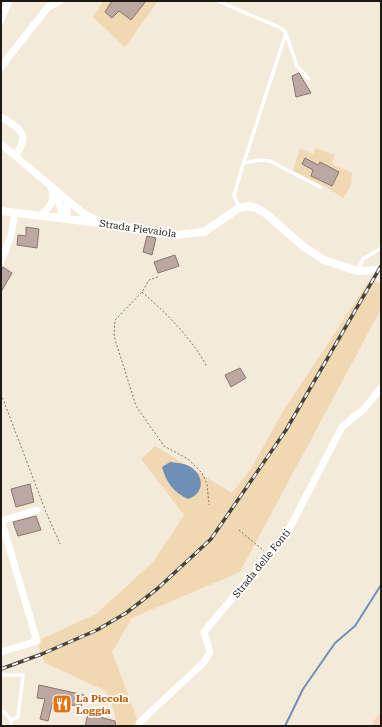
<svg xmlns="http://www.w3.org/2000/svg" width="382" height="727" viewBox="0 0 382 727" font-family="'Roboto Serif',serif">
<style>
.green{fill:#f0d9b2}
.water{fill:#6e90b7}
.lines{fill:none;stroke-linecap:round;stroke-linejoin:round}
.stream{stroke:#6e90b7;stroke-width:2}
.building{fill:#bba8a2;stroke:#877570}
.path{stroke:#7e776d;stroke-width:1;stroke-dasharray:2 2;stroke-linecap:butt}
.service{stroke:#fff;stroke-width:3.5}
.minor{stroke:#fff;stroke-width:7}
.tertiary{stroke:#fff;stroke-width:8}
.primary{stroke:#f9d4b8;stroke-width:10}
.rail-casing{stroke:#48433c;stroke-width:3.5}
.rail{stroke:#fff;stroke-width:2;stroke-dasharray:6;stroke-linecap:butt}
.labels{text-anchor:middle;stroke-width:3.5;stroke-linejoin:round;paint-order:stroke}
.street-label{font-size:10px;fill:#1d1914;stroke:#fff}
.food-label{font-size:10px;font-weight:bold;fill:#c56008;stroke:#fff;text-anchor:start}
</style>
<rect width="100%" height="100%" fill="#f4eada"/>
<path class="green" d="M103 1H158L125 47 93 17Z
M316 148 335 155 332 164 352 173 351 186 343 198 326 187 293 171 300 149 313 154Z
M369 281 381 284V309L240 572 132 618 112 652 140 726H117L113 707 106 691 45 663 37 641 96 614 153 562 184 515 141 459 155 446 232 493 252 467 282 413Z"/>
<path class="water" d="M170 462C177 463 183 463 189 466 204 474 206 493 188 499 174 493 166 482 162 467Z"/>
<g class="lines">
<path class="stream" d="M285 726 303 689 335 643 355 626 381 585"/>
</g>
<path class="building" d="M112 1H146L131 20 119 11 112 18 105 12Z
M299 73 311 93 296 97 292 76Z
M305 158 318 165 320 162 339 172 332 186 311 176 313 170 302 164Z
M26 227 39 229 37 248 17 245 18 235 26 236Z
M147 236 156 238 152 255 143 252Z
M175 255 179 266 158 273 154 262Z
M3 267 12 273 1 292V270Z
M240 368 246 378 231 387 225 375Z
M30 484 34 502 16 507 11 489Z
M36 516 41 530 18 536 13 522Z
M39 685 84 695 81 707 53 701 48 721 40 719 45 699 37 698Z
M88 714 115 721 116 726H85Z"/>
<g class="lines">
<path class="path" d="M158 277 149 280 142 292 115 320 114 336 136 406 164 446 188 459 202 473 207 484 209 505
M142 292C167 314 191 337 207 367
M1 394 46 512 60 544
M239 530 264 551"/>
<path class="service" d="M218 1 281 28 286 33 241 171 234 196 239 207
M287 36 297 66 308 78
M243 163 260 160 270 161 320 187
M358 270 363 259 381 248
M1 675H23L18 717 11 720
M1 712H4L11 720V726"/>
<path class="minor" d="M1 20 9 1
M1 67 48 7 60 1
M1 117C21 129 31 134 15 156
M1 144 84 214 102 222
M54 194 58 199 63 218
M41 216C50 207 56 200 51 188
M63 218 67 212V200
M1 261 11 236 15 213
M1 520 37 641 1 652
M1 521 37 510
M140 726 139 723 204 662 210 652 204 632 287 533 342 427 364 409 381 388"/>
<path class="tertiary" d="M1 211 108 224 174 235 204 232 239 208 248 206 256 208 265 213 304 247 324 260 358 271 381 270"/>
<path class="primary" d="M377 726 381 719"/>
<defs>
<path id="rail" d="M1 669 42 654 97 630 126 613 157 589 211 539 286 430 381 266"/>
</defs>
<use href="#rail" class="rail-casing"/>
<use href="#rail" class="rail"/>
</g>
<defs>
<symbol id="restaurant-square" viewBox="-11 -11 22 22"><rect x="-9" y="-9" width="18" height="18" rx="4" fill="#e8710a" stroke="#fff"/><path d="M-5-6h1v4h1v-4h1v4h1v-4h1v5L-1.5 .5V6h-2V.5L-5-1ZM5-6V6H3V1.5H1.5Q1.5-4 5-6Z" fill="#fff"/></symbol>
</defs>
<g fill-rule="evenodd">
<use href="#restaurant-square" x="51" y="693" width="22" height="22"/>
</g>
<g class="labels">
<g class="street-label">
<text transform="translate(138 228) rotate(8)" y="4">Strada Pievaiola</text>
<text transform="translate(261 563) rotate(-51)" y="4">Strada delle Fonti</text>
</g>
<g class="food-label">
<text x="76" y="702">La Piccola<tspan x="76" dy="12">Loggia</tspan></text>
</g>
</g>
<rect width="382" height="727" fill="none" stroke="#1d1914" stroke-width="4"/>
</svg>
